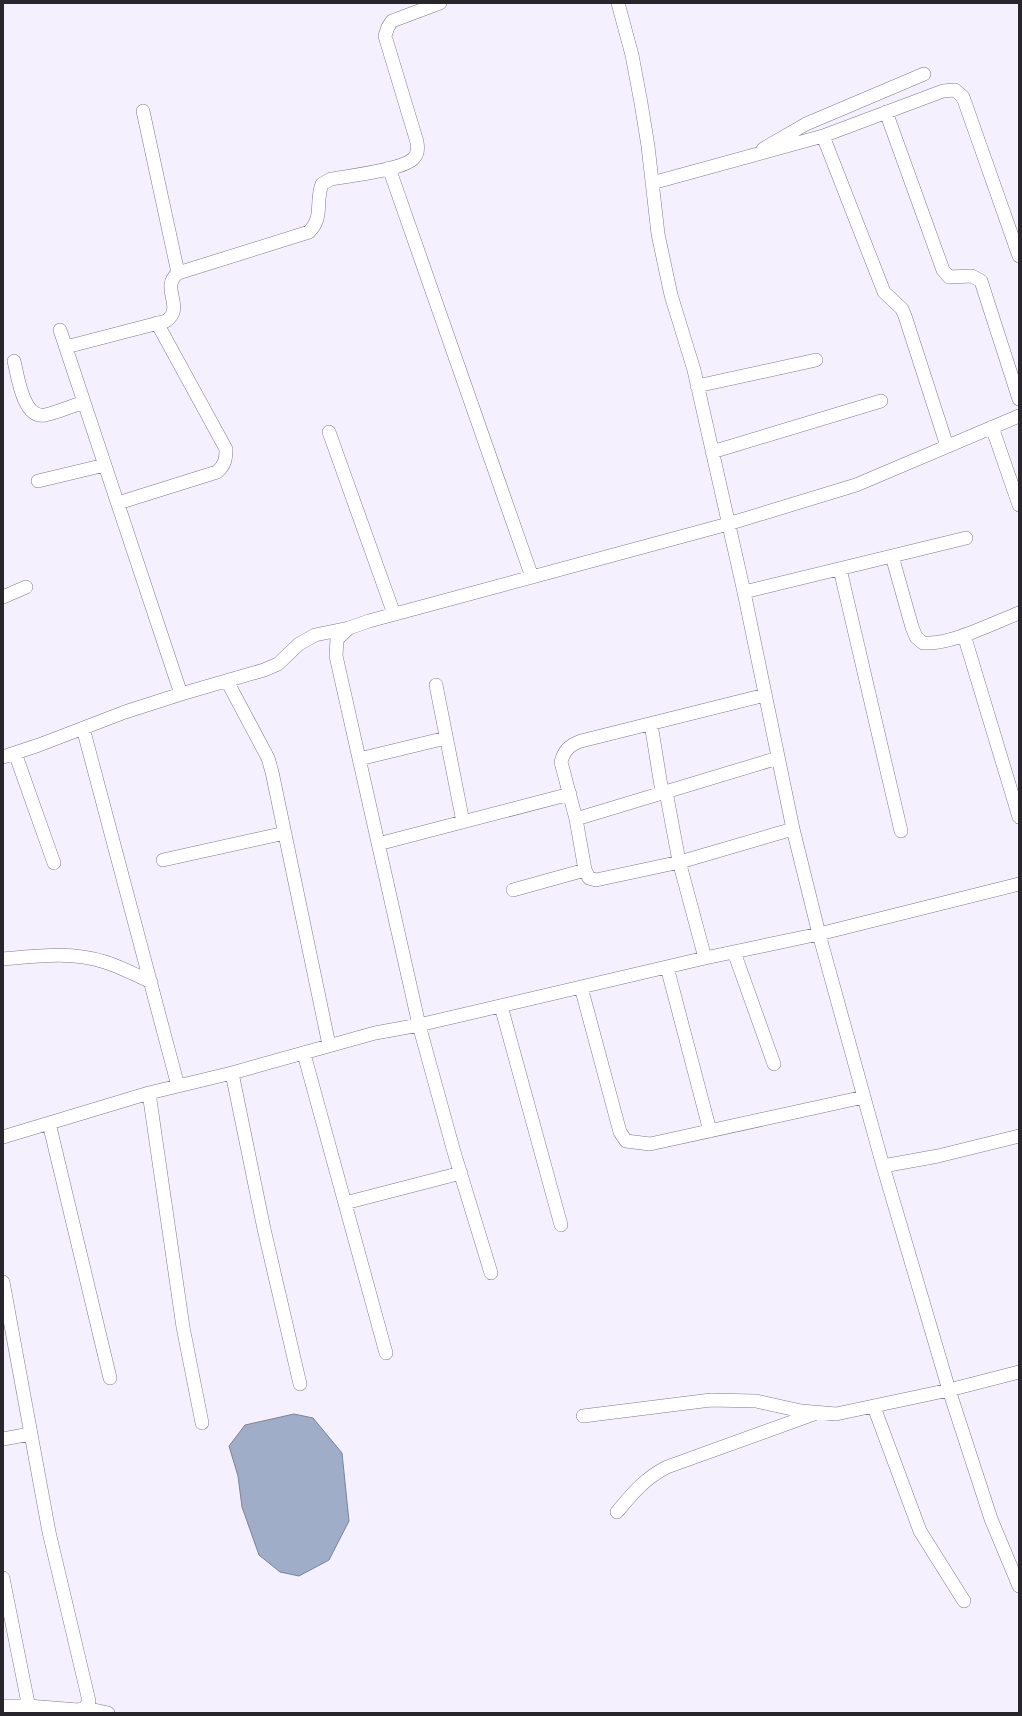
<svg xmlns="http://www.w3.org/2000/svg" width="1022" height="1716" viewBox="0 0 1022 1716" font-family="Roboto,sans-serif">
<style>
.water{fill:#9fadc8;stroke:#7b8499}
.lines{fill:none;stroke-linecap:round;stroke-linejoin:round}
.minor-casing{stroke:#807b8a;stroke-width:14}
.minor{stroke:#fff;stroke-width:13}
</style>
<rect width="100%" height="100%" fill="#f5f0fe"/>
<path class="water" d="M294 1414 313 1418 342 1453 349 1521 329 1560 299 1576 280 1572 259 1555 242 1507 238 1476 229 1446 245 1425Z"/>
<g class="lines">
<defs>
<path id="minor" d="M618 3 632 55 641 103 648 146 658 234 671 295 694 370 744 592 793 829 819 934 883 1166 949 1390 991 1519 1019 1586
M143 111 178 273
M886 112 943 270 949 277 972 276 981 281 1019 399
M823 136 884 292 902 309 905 316 947 446
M763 149 806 124 924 74
M389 168 532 577
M652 183 823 136 943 91 955 90 963 97 1019 256
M60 330 181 694
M66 347 166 321C186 307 159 288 178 273L309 232C324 217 315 202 322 184L331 179C349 176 401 170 413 159 418 154 418 149 417 142L385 36 388 27 392 21 440 3
M14 361C18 377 23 419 45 415 58 412 72 406 84 402
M697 386 816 360
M992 427 1019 505
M329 432 394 614
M712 452 881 401
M38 481 105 465
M118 503 217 472C225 465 226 459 226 449L157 323
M892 556 912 627 916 637 923 643C951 645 993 623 1019 613
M840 569 901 831
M744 592 966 538
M3 597 26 587
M964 635 1019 817
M227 681 268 758 272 772 329 1045
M436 685 463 822
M765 695 581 741C570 745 564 750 561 762L576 819 585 870 589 878 596 880 680 862 793 829
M649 724 652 730 662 792 667 797 679 861 705 958
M83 728 178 1086
M15 753 54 863
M3 757 39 745 125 712 181 694 264 670 278 664 299 644 315 635 349 628
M359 759 446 738
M576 819 778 758
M378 844 570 794
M163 860 285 833
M513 890 585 870
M734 952 774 1064
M3 959C37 956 72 951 105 962 121 967 136 975 151 982
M667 967 710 1131
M581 987 620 1132 626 1141 650 1144 864 1097
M501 1006 561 1225
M304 1054 386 1353
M232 1073 264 1229 300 1384
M149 1093 183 1327 202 1423
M49 1123 110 1378
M3 1137 149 1093 232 1073 375 1033 419 1025 705 958 819 934 1019 884
M883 1166 938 1156 1019 1136
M345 1203 461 1173
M491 1273 454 1152 419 1025 336 656 337 639 349 628 369 621 728 524 856 485 1019 416
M3 1282 49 1532 89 1701 85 1708 78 1710 28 1706H3
M874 1407 920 1531 964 1601
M583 1416 711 1400 756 1401 801 1411 836 1414 949 1390 1019 1372
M3 1439 30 1434
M617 1512C632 1494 645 1478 667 1467L814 1414
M3 1578 30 1713
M85 1708 108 1713"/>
</defs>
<use href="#minor" class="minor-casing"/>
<use href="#minor" class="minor"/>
</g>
<rect width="1022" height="1716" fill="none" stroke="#28262c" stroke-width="8"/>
</svg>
